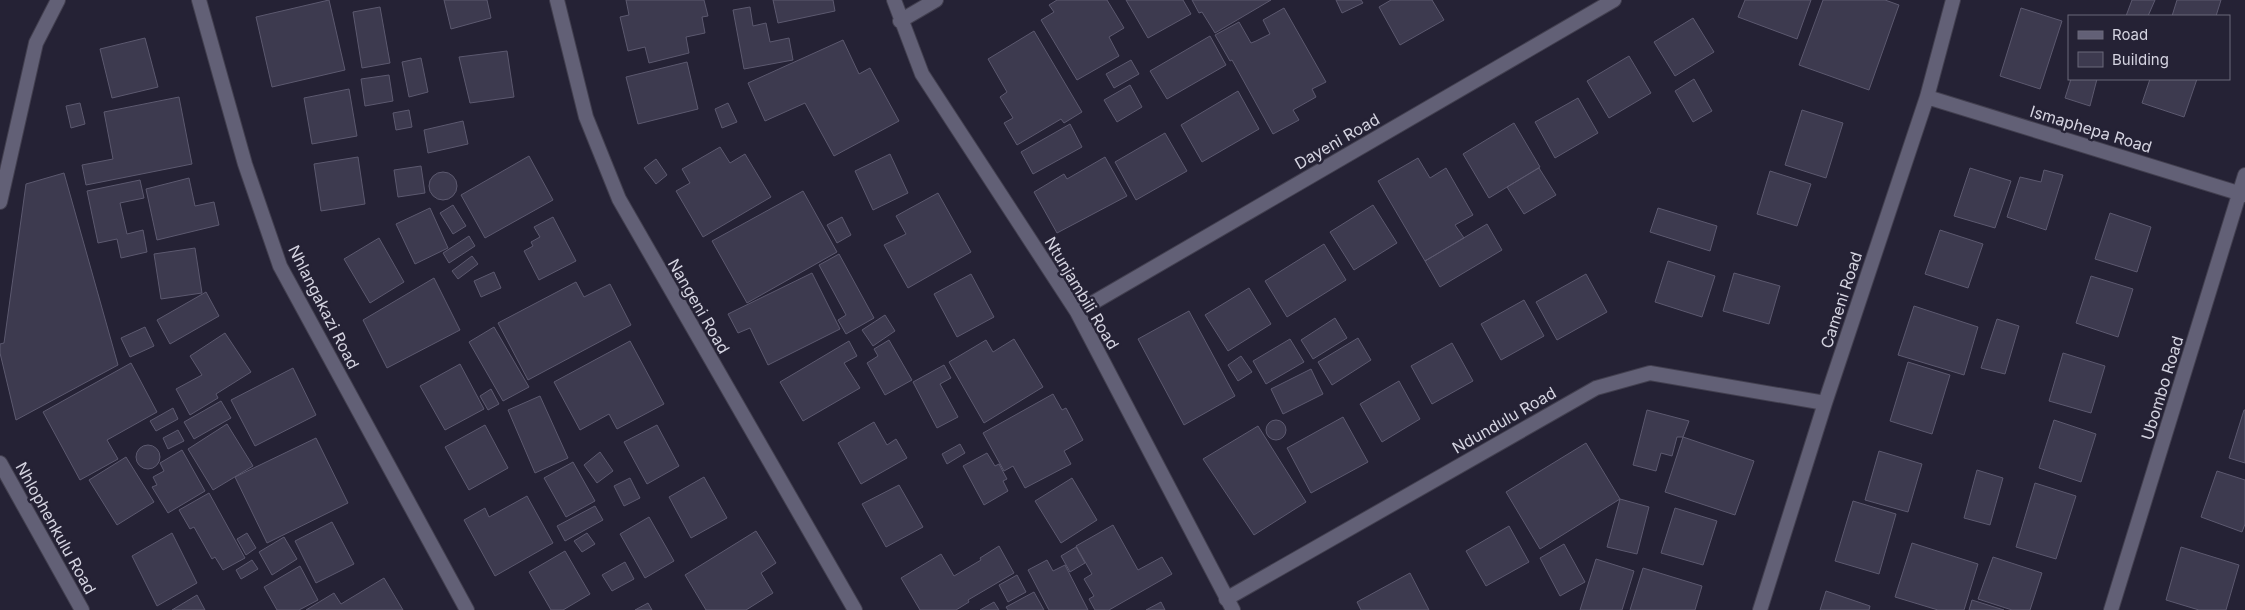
<svg xmlns="http://www.w3.org/2000/svg" width="2245" height="610" viewBox="0 0 2245 610" font-family="Inter,sans-serif">
  <rect width="100%" height="100%" fill="#252235"/>
  <path fill="#3d3a4f" stroke="#5c596f" d="M329 0 345 70 272 87 256 17Z
    M444 0H487L491 18 451 29Z
    M626 0H704L708 16 702 17 705 33 686 37 689 53 649 63 645 47 628 51 620 17 629 15Z
    M773 0H833L835 11 778 23Z
    M1057 0H1107L1124 28 1109 37 1119 56 1077 80 1041 20 1054 12 1049 5Z
    M1126 0H1183L1191 14 1148 38Z
    M1192 0H1271L1215 33 1202 12 1199 13Z
    M1336 0H1361L1363 3 1342 13Z
    M1391 0H1432L1444 20 1400 45 1379 7Z
    M1745 0H1811L1797 39 1738 17Z
    M1823 0H1885L1899 5 1869 90 1799 65Z
    M2132 0H2155L2148 16H2126Z
    M2177 0H2221L2216 16H2172Z
    M380 7 390 63 362 68 353 12Z
    M750 7 753 26 766 23 770 42 789 38 793 60 744 69 733 10Z
    M1284 8 1326 82 1312 89 1316 97 1293 110 1299 120 1273 134 1232 60 1230 61 1215 35 1239 22 1251 43 1256 41 1270 34 1263 20Z
    M2021 8 2062 21 2040 89 2000 76Z
    M1693 18 1714 52 1675 76 1654 42Z
    M1034 31 1082 112 1064 123 1061 119 1017 145 1004 123 1013 118 1000 97 1007 92 988 59Z
    M1210 36 1226 65 1167 99 1150 71Z
    M145 38 158 87 112 98 100 49Z
    M843 40 859 74 870 68 899 121 834 156 805 103 765 121 748 83Z
    M507 51 514 97 470 103 459 57Z
    M1629 56 1651 93 1609 118 1587 81Z
    M421 58 428 92 409 97 402 62Z
    M1131 60 1139 74 1114 88 1106 74Z
    M687 62 698 109 638 124 626 77Z
    M389 75 393 101 365 106 361 79Z
    M1694 79 1712 111 1693 122 1675 91Z
    M2071 79H2097L2090 106 2065 98Z
    M2150 79H2197L2184 117 2142 103Z
    M1130 85 1142 107 1117 122 1104 100Z
    M349 89 357 136 312 144 304 98Z
    M1238 91 1259 129 1202 162 1181 125Z
    M179 97 192 164 86 185 82 165 113 159 104 112Z
    M1578 98 1598 133 1555 158 1535 122Z
    M80 103 85 124 71 128 66 106Z
    M728 103 737 122 722 128 715 109Z
    M409 110 412 127 396 130 393 113Z
    M1802 110 1843 123 1826 178 1785 165Z
    M463 121 468 144 428 153 424 130Z
    M1514 123 1540 167 1489 198 1463 154Z
    M1070 124 1082 147 1033 174 1021 152Z
    M1165 133 1187 171 1136 200 1115 162Z
    M720 147 730 163 745 154 771 197 703 237 676 191 690 183 682 169Z
    M890 154 908 193 873 210 855 171Z
    M529 156 553 200 485 238 461 195Z
    M358 157 365 204 321 211 314 164Z
    M1105 157 1127 196 1057 233 1034 192 1064 174 1067 179Z
    M1418 158 1430 178 1446 168 1473 215 1455 225 1464 238 1425 261 1378 181Z
    M656 159 667 175 656 184 644 168Z
    M421 166 425 193 398 197 394 170Z
    M1539 168 1556 195 1524 214 1507 187Z
    M1970 168 2011 181 1995 228 1954 216Z
    M2044 170 2063 175 2046 230 2007 217 2020 177 2041 182Z
    M1770 171 1811 184 1797 226 1757 214Z
    M429 186a14 14 0 1 1 28 0a14 14 0 1 1-28 0Z
    M64 173 118 365 16 420 0 353V344L4 343 26 184Z
    M189 178 195 206 214 202 219 225 157 240 146 189Z
    M140 180 144 198 120 203 127 234 143 230 147 252 121 258 117 239 98 243 87 191Z
    M803 191 837 252 747 303 712 241Z
    M938 193 971 252 908 288 884 245 906 234 896 216Z
    M453 205 466 226 453 234 440 213Z
    M1373 205 1397 243 1354 270 1330 232Z
    M430 208 448 248 415 264 396 224Z
    M1658 208 1717 226 1710 251 1650 232Z
    M2110 213 2151 227 2137 272 2095 259Z
    M553 217 576 261 539 280 524 251 533 246 531 242 540 237 534 227Z
    M842 217 851 235 837 243 827 225Z
    M1487 224 1502 250 1440 287 1425 261Z
    M1940 230 1983 244 1968 288 1925 274Z
    M469 236 475 246 449 263 443 253Z
    M379 238 404 282 370 303 344 259Z
    M1324 244 1346 280 1287 317 1265 281Z
    M195 248 202 293 161 299 154 254Z
    M839 254 874 318 846 334 838 320 846 315 819 265Z
    M472 256 478 264 458 279 452 271Z
    M1668 261 1715 276 1702 317 1655 302Z
    M494 272 501 288 481 297 474 281Z
    M812 273 840 329 768 365 750 328 738 333 728 314Z
    M1734 273 1780 286 1769 324 1723 311Z
    M971 274 994 317 957 337 934 294Z
    M1586 274 1607 312 1557 340 1536 302Z
    M2091 276 2133 289 2118 337 2076 323Z
    M434 278 460 330 387 368 363 320Z
    M576 282 584 297 610 284 631 325 528 380 498 323Z
    M1249 288 1271 324 1228 351 1205 315Z
    M206 292 219 316 170 344 157 320Z
    M1524 300 1544 336 1501 360 1481 324Z
    M1914 306 1978 327 1964 375 1898 355Z
    M1189 311 1235 396 1184 425 1138 339Z
    M885 315 895 331 873 346 862 330Z
    M1335 318 1347 338 1313 359 1301 340Z
    M1997 319 2019 326 2005 374 1981 368Z
    M145 327 154 346 130 357 121 338Z
    M494 327 529 387 503 401 469 342Z
    M225 333 251 372 216 394 218 398 190 415 176 389 202 375 190 356Z
    M1358 338 1371 360 1332 385 1318 362Z
    M1014 339 1043 387 984 423 949 362 986 340 993 352Z
    M1290 339 1304 362 1266 384 1253 361Z
    M889 340 912 380 885 395 867 363 878 356 874 349Z
    M630 341 664 404 617 429 609 414 580 430 554 382Z
    M849 341 857 356 844 363 860 388 803 421 780 382Z
    M1452 343 1473 381 1432 404 1411 366Z
    M2063 353 2105 366 2091 413 2049 401Z
    M1241 356 1252 372 1238 381 1228 365Z
    M1908 362 1950 375 1932 434 1890 421Z
    M131 363 157 412 107 440 118 459 80 480 43 412Z
    M460 364 484 409 445 430 420 386Z
    M944 365 951 378 940 384 958 417 937 428 913 382Z
    M293 368 316 415 255 446 231 400Z
    M1311 369 1323 394 1283 414 1271 389Z
    M1399 381 1420 419 1382 442 1360 404Z
    M491 389 499 404 488 410 480 396Z
    M1053 394 1062 410 1066 408 1083 440 1064 451 1071 464 1025 488 1013 466 1004 471 983 433Z
    M540 396 568 458 535 473 508 410Z
    M221 401 231 418 194 439 184 422Z
    M173 408 178 419 156 431 150 421Z
    M1647 410 1689 421 1683 437H1677L1672 456 1661 453 1656 471 1633 465Z
    M2244 410H2245V463L2229 458Z
    M1343 417 1368 462 1311 493 1287 448Z
    M2054 420 2096 434 2081 482 2039 468Z
    M1266 430a10 10 0 1 1 20 0a10 10 0 1 1-20 0Z
    M874 422 887 445 896 439 907 458 861 484 838 443Z
    M227 424 253 466 213 490 188 449Z
    M485 425 508 468 469 490 445 447Z
    M657 425 679 466 647 484 624 442Z
    M1258 426 1306 502 1254 535 1203 459Z
    M178 430 184 441 168 449 163 438Z
    M1683 437 1754 461 1735 515 1665 492Z
    M316 438 348 503 267 543 235 477Z
    M1586 443 1620 499 1540 549 1506 492Z
    M960 444 965 453 947 464 942 454Z
    M136 457a12 12 0 1 1 24 0a12 12 0 1 1-24 0Z
    M182 450 205 491 168 513 152 487 157 485 153 477 164 471 160 463Z
    M1879 451 1922 464 1908 512 1865 500Z
    M600 452 613 471 597 483 584 465Z
    M987 453 995 466 999 464 1007 479 1003 481 1008 491 984 505 963 466Z
    M126 457 154 502 117 525 89 480Z
    M573 462 595 501 566 517 544 478Z
    M1977 470 2003 478 1990 525 1964 518Z
    M2217 471 2245 480V524L2242 532 2201 517Z
    M704 477 727 518 691 538 669 497Z
    M630 478 640 498 624 506 614 486Z
    M1072 478 1097 520 1061 543 1035 501Z
    M2035 483 2076 496 2056 559 2016 547Z
    M899 485 923 527 886 547 862 504Z
    M209 493 245 558 223 570 215 557 212 559 194 527 190 529 179 510Z
    M527 496 553 543 495 576 464 520 485 508 489 517Z
    M1620 499 1649 507 1637 554 1607 547Z
    M1853 501 1896 514 1879 574 1835 561Z
    M595 506 603 520 565 541 557 526Z
    M1675 508 1717 521 1703 565 1661 553Z
    M649 517 674 561 645 578 620 534Z
    M332 522 354 564 316 583 295 541Z
    M1113 525 1138 570 1162 557 1172 574 1109 610H1095L1089 599 1094 596 1084 579 1092 574 1076 546Z
    M1509 526 1529 562 1486 586 1466 551Z
    M756 531 776 563 761 573 773 593 746 610H706L685 575Z
    M172 533 197 583 157 606 132 556Z
    M247 533 256 548 246 555 237 539Z
    M587 533 595 544 582 552 574 541Z
    M284 537 297 559 272 575 259 552Z
    M1912 543 1978 564 1964 610H1938L1895 597Z
    M1564 544 1585 582 1560 596 1540 558Z
    M999 546 1014 573 968 600 969 602 956 610H920L901 578 941 554 954 576 981 560 980 558Z
    M1076 547 1085 563 1070 572 1061 556Z
    M2181 547 2239 565 2226 610H2199L2166 600Z
    M565 551 590 594 563 610H551L529 572Z
    M1993 557 2042 573 2030 610H2012L1978 599Z
    M1596 559 1634 571 1622 610H1580Z
    M252 560 258 569 241 579 236 570Z
    M1047 560 1053 571 1065 565 1088 610H1049L1028 570Z
    M625 562 634 579 612 591 602 575Z
    M300 566 318 600 299 610H277L264 587Z
    M1643 568 1702 586 1695 610H1630Z
    M1410 573 1429 610H1361L1357 602Z
    M1017 575 1026 592 1008 602 999 585Z
    M384 578 403 610H306L334 593 341 604Z
    M1826 591 1870 606 1869 610H1820Z
    M1034 592 1044 610H1008L1006 607Z
    M197 595 205 610H172Z
    M1972 600 2004 610H1969Z
    M994 602 999 610H980Z
    M1161 602 1165 610H1146Z
    M648 603 652 610H635Z"/>
  <g fill="none" stroke-linecap="round" stroke-linejoin="round">
    <g stroke="#423f4f" stroke-width="16">
      <path id="minor" d="M199 0 245 164 280 266 467 610
        M557 0 586 117 619 199 855 610
        M894 0 922 74 1077 312 1233 610
        M900 21 936 0
        M1927 97 2245 195
        M0 202 36 43 58 0
        M1077 312 1614 0
        M0 463 82 610
        M1226 599 1596 388 1650 373 1825 403
        M1760 610 1825 403 1927 97 1953 0
        M2111 610 2245 175"/>
    </g>
    <use href="#minor" stroke="#626076" stroke-width="14"/>
  </g>
  <g text-anchor="middle" dominant-baseline="central" stroke-width="5" stroke-linejoin="round" paint-order="stroke">
    <g font-size="16" fill="#d5d4e1" stroke="#252235">
      <text transform="translate(2091 129) rotate(17)">Ismaphepa Road</text>
      <text transform="translate(1337 141) rotate(-30)">Dayeni Road</text>
      <text transform="translate(1082 293) rotate(59)">Ntunjambili Road</text>
      <text transform="translate(1841 300) rotate(-72)">Cameni Road</text>
      <text transform="translate(699 306) rotate(60)">Nangeni Road</text>
      <text transform="translate(324 307) rotate(63)">Nhlangakazi Road</text>
      <text transform="translate(2162 388) rotate(-73)">Ubombo Road</text>
      <text transform="translate(1504 420) rotate(-30)">Ndundulu Road</text>
      <text transform="translate(56 528) rotate(61)">Nhlophenkulu Road</text>
    </g>
  </g>
  <rect x="2068" y="15" width="162" height="65" fill="#252235" stroke="#6b697a"/>
  <rect x="2078" y="31" width="25" height="8" fill="#626076" stroke="#6b697a"/>
  <text x="2112" y="40" font-size="15" fill="#d5d4e1">Road</text>
  <rect x="2078" y="52" width="25" height="15" fill="#3d3a4f" stroke="#6b697a"/>
  <text x="2112" y="65" font-size="15" fill="#d5d4e1">Building</text>
</svg>
